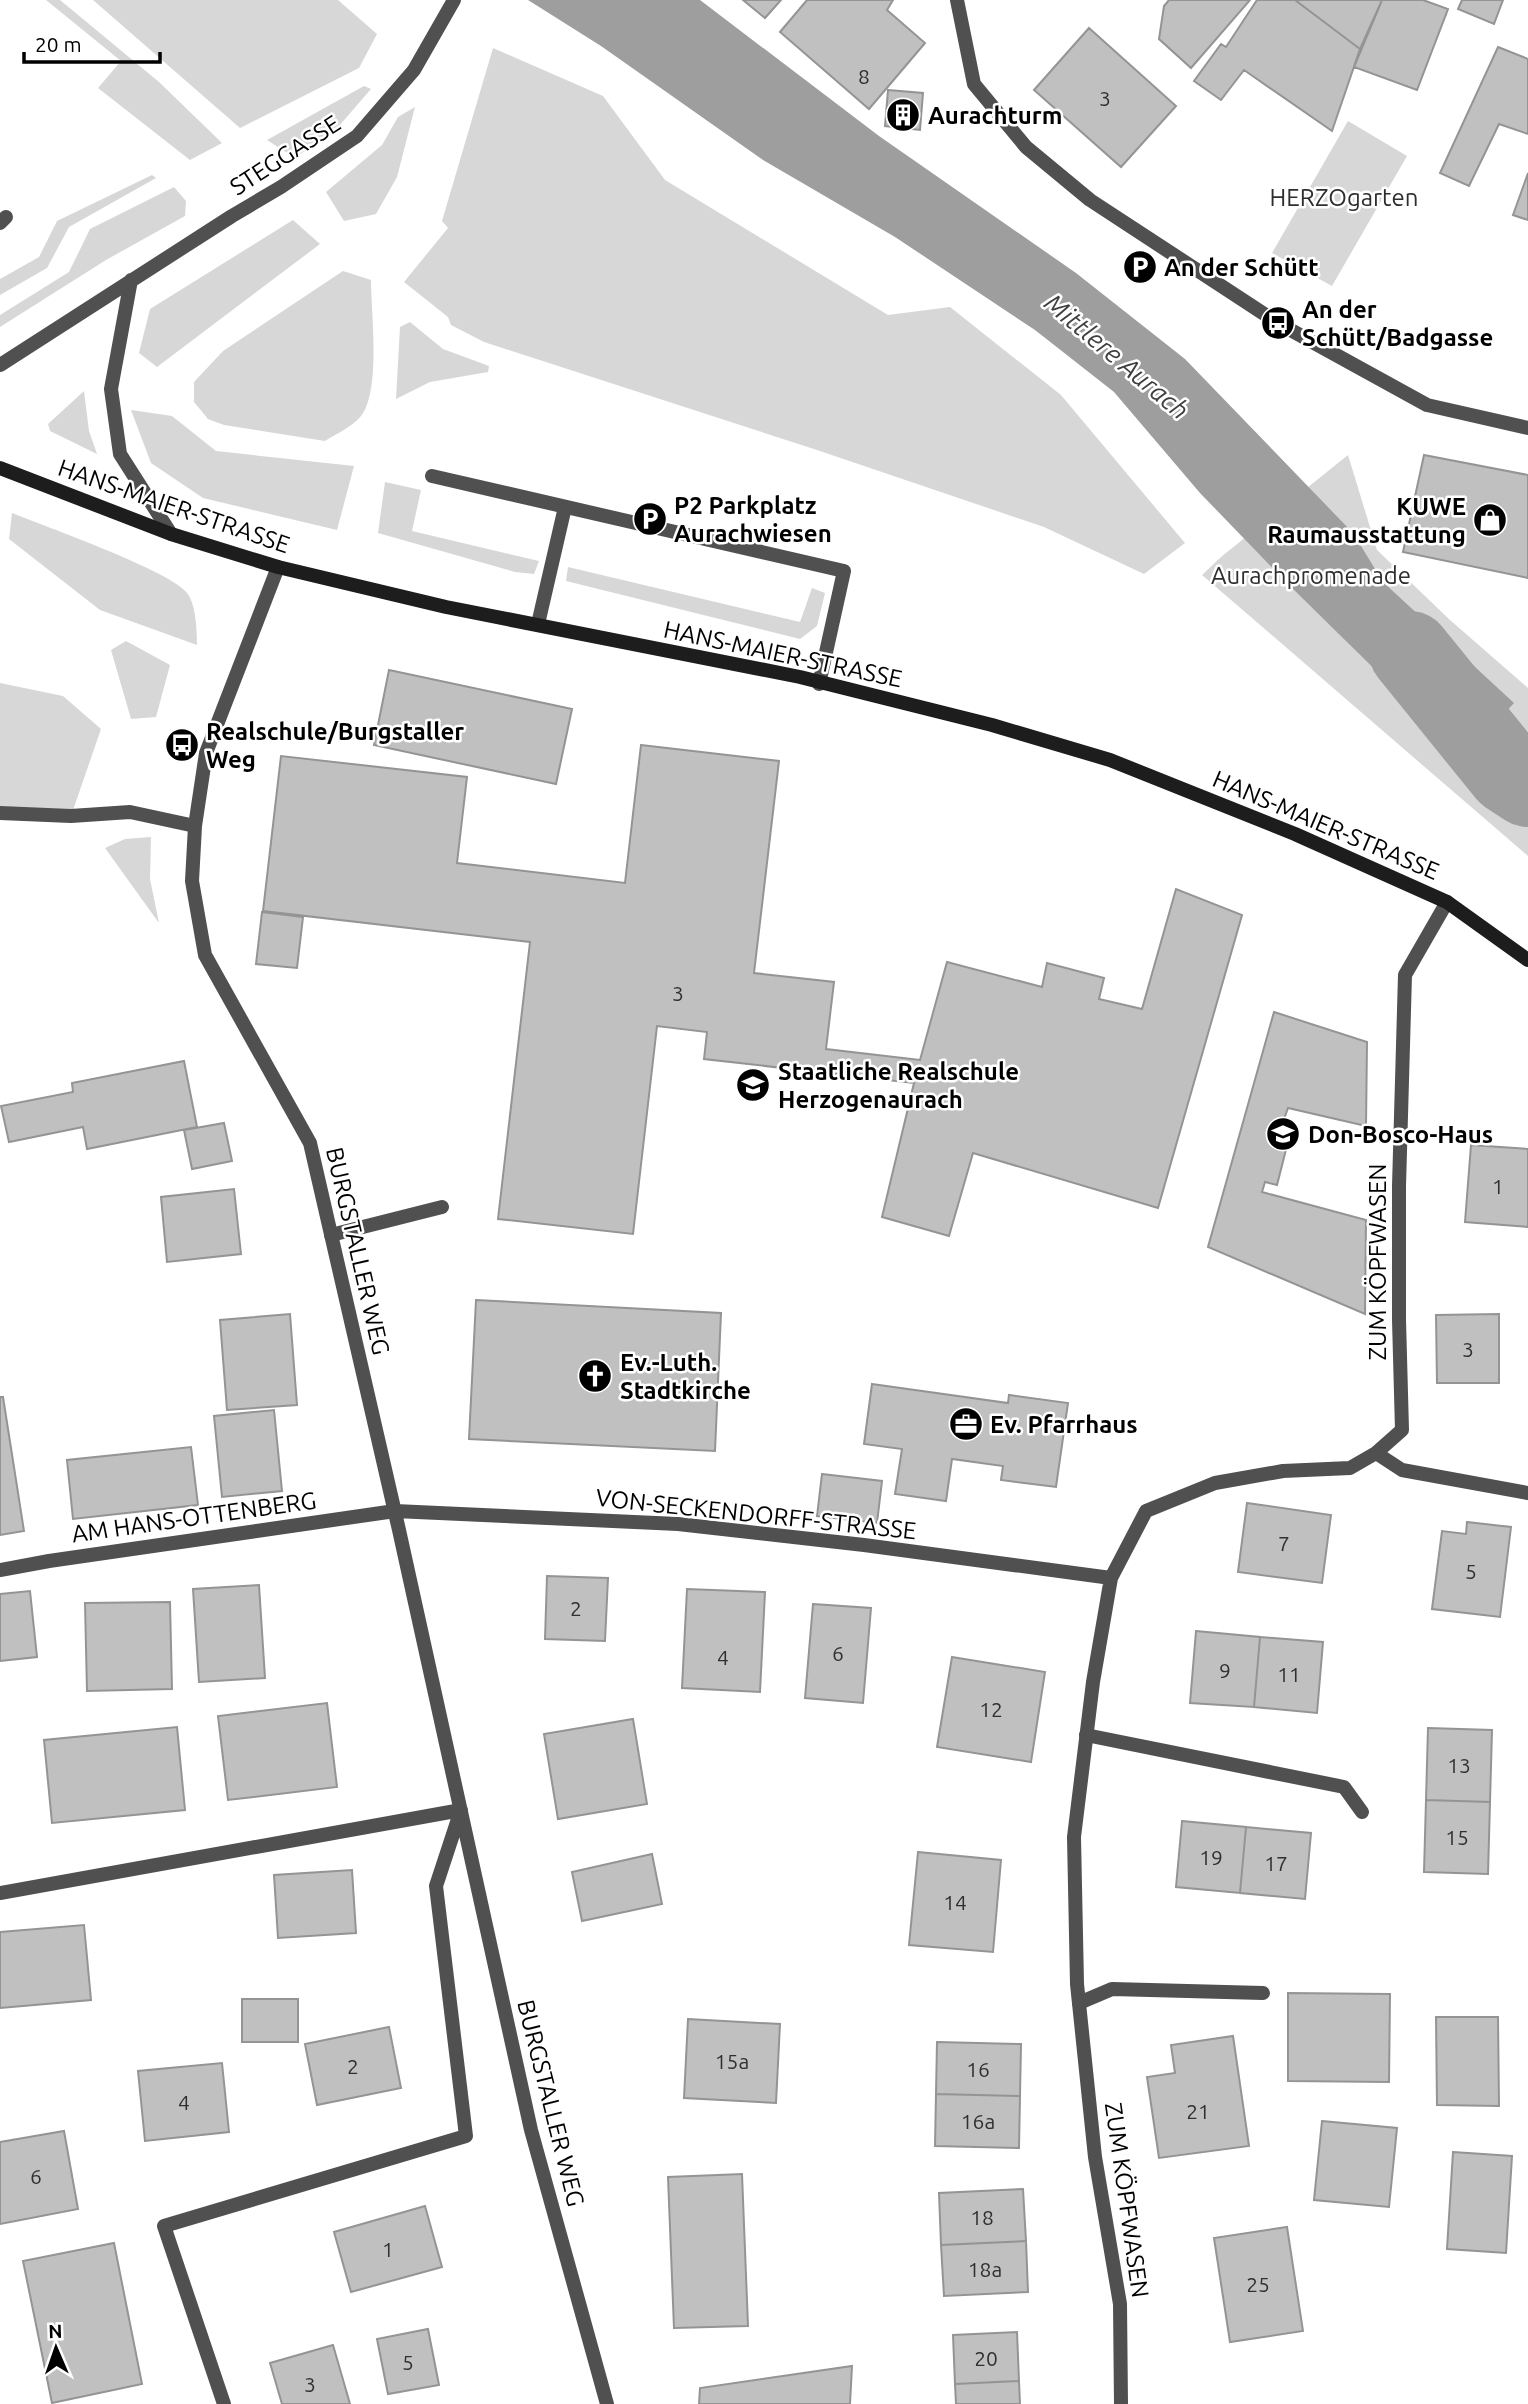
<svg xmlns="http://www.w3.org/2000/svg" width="1528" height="2404" viewBox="0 0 1528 2404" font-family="Ubuntu,sans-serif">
  <rect width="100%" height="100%" fill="#fff"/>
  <path fill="#d7d7d7" d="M46 0H60L83 19 159 82 222 143 190 160 98 88 121 61Z
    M93 0H338L377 34 359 68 240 128Z
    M493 48 603 96 665 180 888 315 950 307 1061 395 1185 543 1144 574 1044 527 814 449 484 342 451 325 448 317 404 282 448 228 442 221Z
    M364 86 371 89 339 126 295 158 267 140Z
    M415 107 397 177 376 214 344 221 326 192 382 145 398 117Z
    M1348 121 1407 156 1332 286 1272 253Z
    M152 175 156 178 69 227 47 268 0 295V279L39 257 57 221Z
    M174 187 186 201 185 216 106 260 0 327V315L69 272 90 229Z
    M293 220 320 244 157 367 139 353 150 309Z
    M343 271 371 280C371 313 381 391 361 416 353 426 336 434 325 441L224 425 208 419 194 402V382L223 351Z
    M410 322 443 349 489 366 488 372 430 382 396 399 400 327Z
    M84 391 89 431 97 454 50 431 48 424Z
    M131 410 172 416 216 451 354 466 337 530 203 498 151 463Z
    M1348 455 1377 550 1450 620 1528 688V856L1202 575 1221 557Z
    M385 482 421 490 412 531 539 561 534 574 515 572 378 533Z
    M12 513C44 526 171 571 187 593 196 604 197 631 197 645L100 610 9 539Z
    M568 567 800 622 812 588 825 593 817 626 800 639 566 581Z
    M126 641 170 665 156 717 131 719 111 650Z
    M0 683 63 696 101 729 71 816 0 813Z
    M151 837 150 879 159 923 105 848 125 839Z"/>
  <path fill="#9e9e9e" d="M528 0H700L879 136 1076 273 1185 359 1353 533 1383 582 1514 703 1464 757 1289 585 1200 493 1114 392 1035 330 895 237 763 160 601 46Z"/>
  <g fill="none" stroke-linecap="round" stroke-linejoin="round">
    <path stroke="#9e9e9e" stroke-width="82" d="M1410 652 1508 773 1528 786"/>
  </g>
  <path fill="#c0c0c0" stroke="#949494" stroke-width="2" d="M743 0H781L765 18Z
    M807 0H893L887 10 925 43 869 109 780 32Z
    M1169 0H1250L1191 68 1159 39 1164 6Z
    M1257 0H1295L1360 49 1332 131 1244 70 1221 100 1194 81 1221 44 1226 47Z
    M1295 0H1382L1360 49Z
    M1382 0H1423L1448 9 1417 90 1354 67Z
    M1462 0H1503L1494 24 1458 9Z
    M1089 28 1176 106 1121 167 1034 90Z
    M1498 47 1528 59V134L1499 124 1469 186 1440 173Z
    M888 90 923 93 920 130 885 126Z
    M1528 173V220L1513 215Z
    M1424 455 1528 475V578L1403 552Z
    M389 670 572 709 556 784 374 745Z
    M641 745 779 761 754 973 834 982 826 1049 920 1060 947 962 1042 987 1047 963 1104 978 1099 999 1142 1009 1176 889 1242 915 1158 1208 973 1153 949 1236 882 1217 914 1083 704 1059 707 1032 657 1026 633 1234 498 1219 530 942 263 911 281 756 467 777 457 863 625 883Z
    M262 912 303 917 297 968 256 964Z
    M1274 1012 1367 1042 1366 1126 1288 1108 1282 1125 1292 1126 1277 1185 1265 1182 1262 1192 1366 1220 1365 1314 1208 1247Z
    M184 1061 197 1127 87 1149 83 1127 9 1142 1 1106 73 1092 72 1083Z
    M224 1123 232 1161 192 1169 184 1130Z
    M1471 1145 1528 1149V1227L1465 1222Z
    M234 1189 241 1254 167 1262 161 1197Z
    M476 1300 721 1313 715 1451 469 1439Z
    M290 1314 297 1405 227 1410 220 1320Z
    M1499 1314V1383H1437L1436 1315Z
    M872 1384 1008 1403 1009 1395 1068 1403 1056 1487 1001 1480 1003 1466 952 1459 946 1501 895 1494 902 1449 864 1444Z
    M0 1397H3L24 1531 0 1535Z
    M274 1410 282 1491 222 1497 214 1416Z
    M191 1447 198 1505 73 1519 67 1460Z
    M822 1474 882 1481 877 1523 817 1516Z
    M1247 1503 1331 1515 1322 1583 1238 1572Z
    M1467 1522 1511 1527 1500 1617 1432 1609 1442 1531 1466 1534Z
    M547 1576 608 1578 605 1641 545 1639Z
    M259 1585 265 1678 199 1682 193 1589Z
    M687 1589 765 1592 760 1692 682 1688Z
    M30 1591 37 1657 0 1661V1594Z
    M170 1602 172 1689 87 1691 85 1603Z
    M813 1604 871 1608 863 1703 805 1698Z
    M1196 1631 1260 1637 1254 1707 1190 1703Z
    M1260 1637 1323 1642 1317 1713 1254 1707Z
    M952 1657 1045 1672 1031 1762 937 1747Z
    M327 1703 337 1787 228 1800 218 1716Z
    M633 1719 647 1804 558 1819 544 1734Z
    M177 1727 185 1810 52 1823 44 1740Z
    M1428 1728 1492 1730 1490 1802 1426 1800Z
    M1426 1800 1490 1802 1488 1874 1424 1872Z
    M1182 1821 1246 1827 1240 1893 1176 1887Z
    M1246 1827 1311 1833 1305 1899 1240 1893Z
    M918 1852 1001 1860 993 1952 909 1945Z
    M652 1854 662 1904 582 1921 572 1872Z
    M352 1870 356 1933 278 1938 274 1875Z
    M84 1925 91 2000 0 2008V1932Z
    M1288 1993 1390 1994 1389 2082 1288 2081Z
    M242 1999H298V2042H242Z
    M1436 2017H1498L1499 2106 1437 2105Z
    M688 2019 780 2024 776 2103 684 2098Z
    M389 2027 401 2088 317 2105 305 2044Z
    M1233 2036 1249 2146 1159 2158 1147 2077 1175 2073 1171 2045Z
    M937 2042 1021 2044 1020 2096 936 2094Z
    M222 2063 229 2132 145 2141 138 2071Z
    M936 2094 1020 2096 1019 2148 935 2146Z
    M1322 2121 1397 2128 1389 2207 1314 2200Z
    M64 2131 78 2209 0 2224V2142Z
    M1453 2152 1512 2156 1506 2253 1447 2249Z
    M742 2174 748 2326 674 2328 668 2177Z
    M1023 2189 1026 2241 941 2245 939 2193Z
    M425 2206 442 2267 351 2292 334 2232Z
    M1287 2227 1303 2331 1230 2342 1214 2238Z
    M1026 2241 1028 2292 944 2296 941 2245Z
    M114 2243 142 2384 52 2403 23 2261Z
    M428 2329 439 2385 388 2394 377 2339Z
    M1017 2332 1019 2381 955 2384 953 2335Z
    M333 2345 350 2404H282L270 2363Z
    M852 2366 850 2404H699L700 2388Z
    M1019 2381 1020 2404H956L955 2384Z"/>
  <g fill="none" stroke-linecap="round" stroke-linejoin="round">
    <path stroke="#505050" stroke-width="14" d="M0 223 6 217
      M432 476 844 571 819 684
      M538 624 565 507
      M331 1235 442 1207
      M1086 1735 1344 1787 1362 1812
      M1079 2003 1112 1989 1263 1993"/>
    <path stroke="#505050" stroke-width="14" d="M957 0 974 84 1026 147 1090 200 1278 323 1427 405 1528 428
      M131 280 111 389 120 454 171 534
      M0 365 232 216 281 187 357 136 414 70 454 0
      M278 567 206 753 195 826 192 881 205 955 310 1143 399 1530 531 2130 607 2404
      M0 813 71 816 130 812 195 826
      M1376 1453 1402 1470 1528 1493
      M0 1570 49 1561 395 1511 678 1524 864 1545 1111 1578
      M0 1893 461 1810 436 1886 466 2136 164 2226 224 2404
      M1121 2404 1120 2304 1095 2157 1077 1984 1074 1837 1093 1682 1111 1578 1146 1511 1215 1483 1283 1471 1350 1468 1376 1453 1402 1430 1399 1320V1186L1405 975 1447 902"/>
    <path stroke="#1d1d1d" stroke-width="14" d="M0 468 171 534 278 567 446 607 800 677 992 725 1110 760 1295 834 1447 902 1528 960"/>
  </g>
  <defs>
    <g id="building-disc" transform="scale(1.75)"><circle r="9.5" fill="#000" stroke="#fff"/><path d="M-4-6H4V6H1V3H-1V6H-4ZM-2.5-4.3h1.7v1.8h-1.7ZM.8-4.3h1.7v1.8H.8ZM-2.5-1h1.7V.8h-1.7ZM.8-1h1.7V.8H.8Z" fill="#fff"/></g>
    <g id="parking-disc" transform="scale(1.75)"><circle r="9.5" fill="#000" stroke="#fff"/><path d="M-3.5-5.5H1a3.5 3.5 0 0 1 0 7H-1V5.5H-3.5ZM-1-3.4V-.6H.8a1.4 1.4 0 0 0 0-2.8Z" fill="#fff"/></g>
    <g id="bus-disc" transform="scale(1.75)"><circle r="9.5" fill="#000" stroke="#fff"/><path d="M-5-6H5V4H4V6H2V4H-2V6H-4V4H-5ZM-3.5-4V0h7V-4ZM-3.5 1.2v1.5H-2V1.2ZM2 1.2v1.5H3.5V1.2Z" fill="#fff"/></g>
    <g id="shop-disc" transform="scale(1.75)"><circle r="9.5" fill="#000" stroke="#fff"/><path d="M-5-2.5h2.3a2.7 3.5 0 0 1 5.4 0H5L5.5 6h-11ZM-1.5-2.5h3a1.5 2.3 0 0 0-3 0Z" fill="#fff"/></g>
    <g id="school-disc" transform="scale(1.75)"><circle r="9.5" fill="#000" stroke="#fff"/><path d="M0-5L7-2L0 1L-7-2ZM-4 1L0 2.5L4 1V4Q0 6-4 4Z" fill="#fff"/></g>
    <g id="church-disc" transform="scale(1.75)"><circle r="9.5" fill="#000" stroke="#fff"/><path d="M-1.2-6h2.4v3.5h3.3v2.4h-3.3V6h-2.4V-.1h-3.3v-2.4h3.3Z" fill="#fff"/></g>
    <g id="office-disc" transform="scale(1.75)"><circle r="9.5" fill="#000" stroke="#fff"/><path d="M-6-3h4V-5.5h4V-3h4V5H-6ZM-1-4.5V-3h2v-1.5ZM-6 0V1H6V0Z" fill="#fff"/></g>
  </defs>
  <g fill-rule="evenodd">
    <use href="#building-disc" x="903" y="115"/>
    <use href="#parking-disc" x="1140" y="267"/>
    <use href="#bus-disc" x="1278" y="323"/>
    <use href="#parking-disc" x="650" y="519"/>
    <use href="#shop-disc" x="1490" y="520"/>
    <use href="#bus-disc" x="182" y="745"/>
    <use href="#school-disc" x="753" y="1085"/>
    <use href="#school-disc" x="1283" y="1134"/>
    <use href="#church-disc" x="595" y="1376"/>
    <use href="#office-disc" x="966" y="1424"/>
  </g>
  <g text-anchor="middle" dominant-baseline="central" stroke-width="5" stroke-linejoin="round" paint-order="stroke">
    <g font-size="21" fill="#303030">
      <text x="864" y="76">8</text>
      <text x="1105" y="98">3</text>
      <text x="678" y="993">3</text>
      <text x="1498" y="1186">1</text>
      <text x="1468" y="1349">3</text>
      <text x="1284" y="1543">7</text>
      <text x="1471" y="1571">5</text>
      <text x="576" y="1608">2</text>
      <text x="838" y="1653">6</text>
      <text x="723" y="1657">4</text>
      <text x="1225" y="1670">9</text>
      <text x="1289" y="1674">11</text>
      <text x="991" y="1709">12</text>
      <text x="1459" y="1765">13</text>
      <text x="1457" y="1837">15</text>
      <text x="1211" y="1857">19</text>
      <text x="1276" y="1863">17</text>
      <text x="955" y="1902">14</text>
      <text x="732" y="2061">15a</text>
      <text x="353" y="2066">2</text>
      <text x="978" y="2069">16</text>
      <text x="184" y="2102">4</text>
      <text x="1198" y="2111">21</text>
      <text x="978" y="2121">16a</text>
      <text x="36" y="2176">6</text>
      <text x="982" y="2217">18</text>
      <text x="388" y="2249">1</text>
      <text x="985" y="2269">18a</text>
      <text x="1258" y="2284">25</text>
      <text x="986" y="2358">20</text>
      <text x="408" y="2362">5</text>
      <text x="310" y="2384">3</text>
    </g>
    <g font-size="24" font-weight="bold" fill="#000" stroke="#fff" text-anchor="start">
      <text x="928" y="115">Aurachturm</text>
      <text x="1164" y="267">An der Schütt</text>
      <text x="1302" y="309">An der<tspan x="1302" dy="28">Schütt/Badgasse</tspan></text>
      <text x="674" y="505">P2 Parkplatz<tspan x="674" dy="28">Aurachwiesen</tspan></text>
      <text x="1466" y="506" text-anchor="end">KUWE<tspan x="1466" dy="28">Raumausstattung</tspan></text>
      <text x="206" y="731">Realschule/Burgstaller<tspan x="206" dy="28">Weg</tspan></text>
      <text x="778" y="1071">Staatliche Realschule<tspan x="778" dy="28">Herzogenaurach</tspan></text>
      <text x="1308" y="1134">Don-Bosco-Haus</text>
      <text x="620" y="1362">Ev.-Luth.<tspan x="620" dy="28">Stadtkirche</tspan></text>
      <text x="990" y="1424">Ev. Pfarrhaus</text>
    </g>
    <g font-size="24" fill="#000" stroke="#fff">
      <text transform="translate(285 155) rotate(-33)">STEGGASSE</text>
      <text transform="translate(174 506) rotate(19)">HANS-MAIER-STRASSE</text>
      <text transform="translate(783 654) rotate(12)">HANS-MAIER-STRASSE</text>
      <text transform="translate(1326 825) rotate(23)">HANS-MAIER-STRASSE</text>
      <text transform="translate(358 1251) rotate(77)">BURGSTALLER WEG</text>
      <text transform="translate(1377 1262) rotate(-90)">ZUM KÖPFWASEN</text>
      <text transform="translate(756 1514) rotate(6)">VON-SECKENDORFF-STRASSE</text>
      <text transform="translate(194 1517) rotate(-8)">AM HANS-OTTENBERG</text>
      <text transform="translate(551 2103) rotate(76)">BURGSTALLER WEG</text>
      <text transform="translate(1127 2200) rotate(82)">ZUM KÖPFWASEN</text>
    </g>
    <g font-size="24" fill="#2e2e2e" stroke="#fff">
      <text x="1344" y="197">HERZOgarten</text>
      <text x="1311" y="575">Aurachpromenade</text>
    </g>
    <g font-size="26" font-style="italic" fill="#3f3f3f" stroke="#fff">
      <text transform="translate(1117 356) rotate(40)">Mittlere Aurach</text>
    </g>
  </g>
  <g transform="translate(56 2348) rotate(358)" stroke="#ffffff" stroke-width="5" paint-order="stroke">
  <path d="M0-5L12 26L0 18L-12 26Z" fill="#000000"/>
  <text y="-10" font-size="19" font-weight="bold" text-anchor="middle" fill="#000000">N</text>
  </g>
  <path d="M24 52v10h136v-10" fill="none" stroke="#000000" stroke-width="3.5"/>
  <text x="35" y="52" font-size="21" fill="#000000" stroke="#ffffff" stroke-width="5" paint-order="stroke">20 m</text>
</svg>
